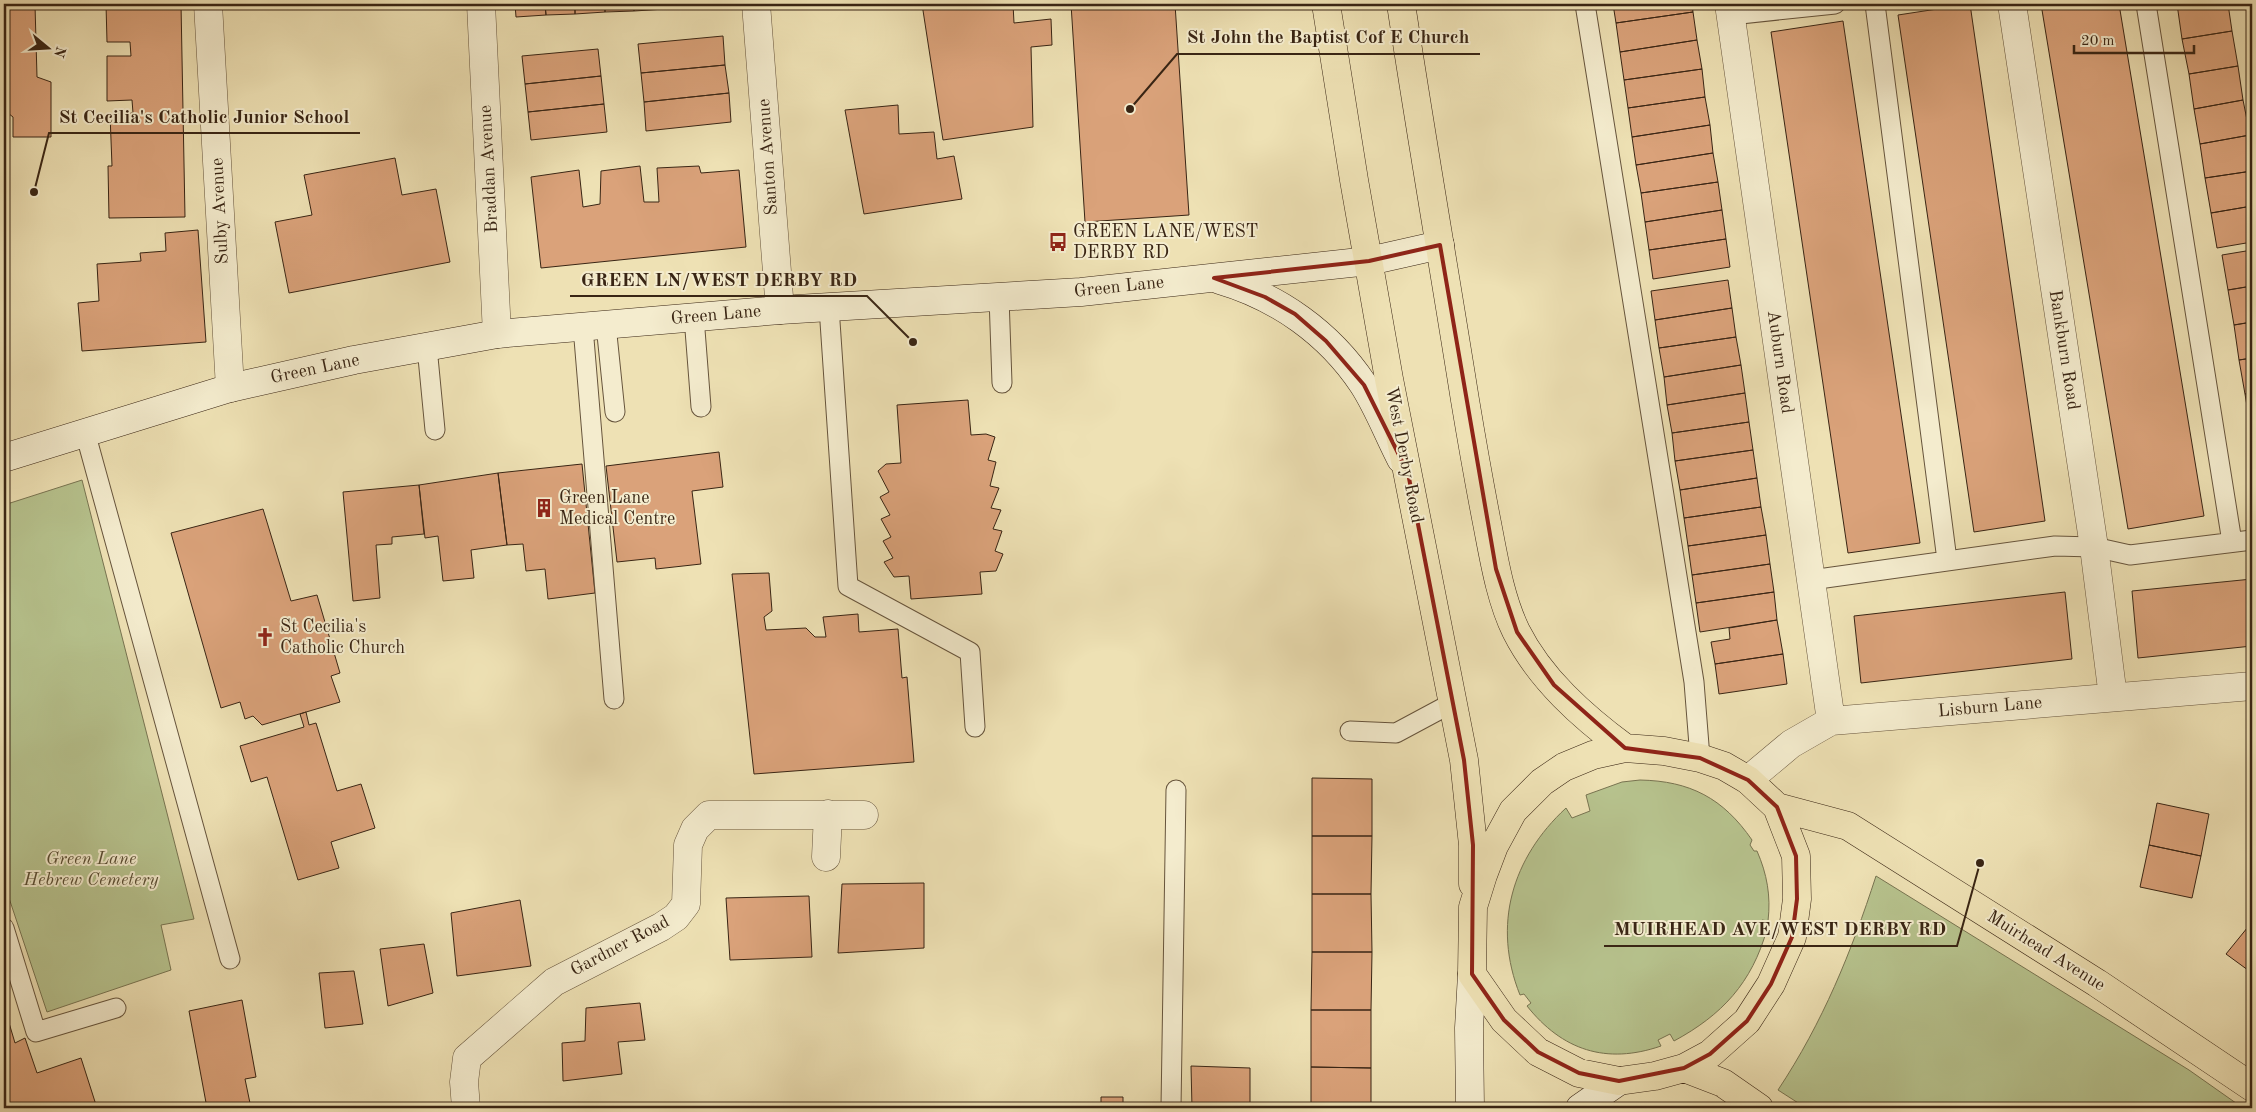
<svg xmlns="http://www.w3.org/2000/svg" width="2256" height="1112" viewBox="0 0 2256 1112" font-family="'Old Standard TT',serif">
  <rect width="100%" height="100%" fill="#eee1b4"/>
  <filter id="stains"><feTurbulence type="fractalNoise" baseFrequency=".004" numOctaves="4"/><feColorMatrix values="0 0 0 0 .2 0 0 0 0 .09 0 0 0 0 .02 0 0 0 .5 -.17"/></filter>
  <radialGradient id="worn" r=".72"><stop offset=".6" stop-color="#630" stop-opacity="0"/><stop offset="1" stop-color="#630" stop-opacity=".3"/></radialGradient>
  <path fill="#b7c38e" stroke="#787451" d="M82 480 194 919 161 925 171 970 47 1012 4 883V505Z
    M1640 780C1690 781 1723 798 1752 840L1750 845 1754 851H1757C1767 874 1771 896 1768 921L1762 920 1761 927 1767 929C1752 983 1722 1015 1674 1041L1670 1034 1658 1040 1661 1046C1606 1065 1562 1050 1527 1006L1531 1003 1524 994 1520 995C1492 925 1512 858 1566 808L1572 818 1590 811 1586 795 1622 782Z
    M1876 876 2189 1070 2243 1108H1806L1778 1090C1823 1022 1851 953 1876 876Z"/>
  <path fill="#daa27a" stroke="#392514" d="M4 4 35 5 37 77 51 82V137H13V117L4 110Z
    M106 4H181L185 217 109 218 108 166H112L110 114 133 113 132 100 107 101V56H131L130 42H107Z
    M515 4H545L546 15 516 17Z
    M545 4H575V14L546 15Z
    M575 4H605V12L575 14Z
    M605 4H634V11L605 12Z
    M634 4H664L665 9 634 11Z
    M664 4H694V8L665 9Z
    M694 4H724V7L694 8Z
    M922 4H1013L1014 23 1051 19 1052 45 1031 47 1033 127 943 140Z
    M1071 4H1175L1189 215 1085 222Z
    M1613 4H1692L1693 12 1616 23Z
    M1970 4 2045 521 1974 532 1898 15Z
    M2041 4H2119L2204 516 2128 529Z
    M2177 4H2228L2232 31 2182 39Z
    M1693 12 1697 40 1620 52 1616 23Z
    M1843 21 1920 543 1848 553 1771 32Z
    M2232 31 2238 66 2189 74 2182 39Z
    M723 36 725 65 641 73 638 44Z
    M1697 40 1702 69 1624 80 1620 52Z
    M598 49 601 76 525 84 522 56Z
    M725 65 729 93 644 102 641 73Z
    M2238 66 2243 100 2194 109 2189 74Z
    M1702 69 1705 97 1628 108 1624 80Z
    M601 76 604 104 528 112 525 84Z
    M729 93 731 122 646 131 644 102Z
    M1705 97 1710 125 1632 137 1628 108Z
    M2243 100 2250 135 2200 144 2194 109Z
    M604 104 607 132 531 140 528 112Z
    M898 105 899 134 934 132 937 159 954 156 962 199 864 214 845 110Z
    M1710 125 1713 153 1636 165 1632 137Z
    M2250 135 2252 171 2205 178 2200 144Z
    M1713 153 1718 182 1641 193 1636 165Z
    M395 158 402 195 436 189 450 262 289 293 275 222 312 215 304 175Z
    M640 166 644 202H659L657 168 699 166 701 173 739 170 746 247 541 268 531 177 579 170 583 207 600 204 601 171Z
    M2252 171V206L2211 213 2205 178Z
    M1718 182 1722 210 1645 222 1641 193Z
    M2252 206V242L2217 248 2211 213Z
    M1722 210 1726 239 1649 250 1645 222Z
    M198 230 206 342 82 351 78 303 99 301 97 264 141 261 140 253 166 251 165 233Z
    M1726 239 1730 267 1653 279 1649 250Z
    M2252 250V286L2228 290 2222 255Z
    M1728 280 1732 308 1655 320 1651 291Z
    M2252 286V322L2234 325 2228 290Z
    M1732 308 1736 337 1659 348 1655 320Z
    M2252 322V358L2239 360 2234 325Z
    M1736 337 1741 365 1664 377 1659 348Z
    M2252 358V393L2245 394 2239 360Z
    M1741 365 1745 393 1667 405 1664 377Z
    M1745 393 1749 422 1672 433 1667 405Z
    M2252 393V429L2251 430 2245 394Z
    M968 400 971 435 986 434 995 437 988 460 996 462 990 486 999 488 991 508 1001 510 993 529 1002 531 995 551 1003 554 996 571 980 572 982 594 911 599 909 576 894 577 884 562 893 558 883 541 891 537 881 519 890 515 880 497 889 492 878 471 886 464 901 463 897 405Z
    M1749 422 1753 450 1675 461 1672 433Z
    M1753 450 1757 478 1680 490 1675 461Z
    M719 452 723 487 692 491 701 564 656 569 655 558 617 562 606 466Z
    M582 464 595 593 548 599 545 569 526 571 523 544 507 545 498 473Z
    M498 473 507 545 471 550 474 578 443 581 438 536 425 538 419 485Z
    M1757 478 1761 507 1684 518 1680 490Z
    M419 485 424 534 392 537V544L376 545 380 598 353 601 343 492Z
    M1761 507 1766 535 1688 546 1684 518Z
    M263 509 291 601 317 595 340 673 331 676 340 702 262 725 253 716 245 719 240 702 221 708 171 533Z
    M1766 535 1770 564 1692 575 1688 546Z
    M1770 564 1774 592 1696 603 1692 575Z
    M769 573 772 611 764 617 766 630 806 628 815 637H826L823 617 858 614 859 632 898 629 902 678 907 677 914 762 754 774 732 574Z
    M2252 579V646L2138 658 2132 591Z
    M1774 592 1777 620 1700 632 1696 603Z
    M2065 592 2072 659 1861 683 1854 616Z
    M1777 620 1783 654 1715 664 1711 642 1730 639 1729 628Z
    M1783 654 1787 684 1719 694 1715 664Z
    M306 712 309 725 316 723 337 791 361 784 375 828 331 842 339 868 298 880 267 777 251 782 240 746 304 727 300 714Z
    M1312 778 1372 779V836H1312Z
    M2157 803 2209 814 2201 856 2149 845Z
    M1312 836H1372L1371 894H1312Z
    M2149 845 2201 856 2192 898 2140 887Z
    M924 883V948L838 953 842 884Z
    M1312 894H1371L1372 952H1312Z
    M809 896 812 957 730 960 726 898Z
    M520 900 531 966 457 976 451 913Z
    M2252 922V973L2226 954Z
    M424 944 433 993 388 1006 380 949Z
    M1312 952H1372L1371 1010H1311Z
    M354 971 363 1024 325 1028 319 973Z
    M242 1000 256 1077 245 1079 251 1108H207L189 1011Z
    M640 1003 645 1040 618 1042 622 1074 563 1081 562 1043 585 1041 586 1008Z
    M4 1006 15 1043 25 1038 37 1073 81 1058 97 1108H4Z
    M1311 1010H1371V1068L1311 1067Z
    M1191 1066 1250 1068V1108H1192Z
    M1311 1067 1371 1068V1108H1311Z
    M1101 1097H1123V1108H1101Z
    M424 1104 425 1108H395Z"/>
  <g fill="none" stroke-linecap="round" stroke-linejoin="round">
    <g stroke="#66543c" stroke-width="21">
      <path id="lane" d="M1585 4 1694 682 1700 758
        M1875 4 1947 560
        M2146 4 2232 542
        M1731 15 1835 4
        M999 297 1002 383
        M829 307 848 586 970 652 975 727
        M694 317 701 407
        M606 325 615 412
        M583 327 614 699
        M427 347 435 430
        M85 432 230 959
        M1811 580 2055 546 2094 547 2130 555 2252 540
        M1350 731 1396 733 1452 703
        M4 928 36 1032 116 1008
        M1171 1108 1176 790"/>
    </g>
    <g stroke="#66543c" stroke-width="29">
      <path id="street" d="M208 4 230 388
        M481 4 497 334
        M756 4 780 310
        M1729 4 1831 721
        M2012 4 2094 547 2113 697
        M1748 780 1791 744 1831 721 2252 686
        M826 857 828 814
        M466 1108 464 1082 467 1058 554 982 661 927 676 917 686 904 688 845 695 829 709 815H864"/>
    </g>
    <g stroke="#392514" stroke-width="29">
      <path id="secondary" d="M1220 280C1278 297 1329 333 1363 384 1378 407 1388 434 1401 459
        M4 458 230 388 354 360 497 334 780 310 1081 292 1369 261 1440 245
        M1470 1108 1469 1028 1472 974
        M1580 1108 1619 1081"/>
    </g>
    <g stroke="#392514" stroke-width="29">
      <path id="highway" d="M1326 4 1354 180 1389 379 1464 760 1473 845V884
        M1401 4C1421 136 1444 268 1465 400 1472 442 1479 482 1487 523 1494 559 1500 598 1516 631 1540 679 1583 717 1625 748
        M1625 748 1664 751 1700 758 1724 766 1748 780 1777 807 1796 856 1797 899 1792 937 1771 984 1747 1021 1710 1054 1684 1068 1655 1076 1619 1081 1579 1073 1538 1052 1504 1020 1472 974 1473 907 1483 875 1494 846 1513 811 1542 782 1564 767 1593 755Z
        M1777 807 1848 826 2097 983 2252 1087
        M1684 1068 1723 1083 1759 1108"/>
    </g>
    <use href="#lane" stroke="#f4ecce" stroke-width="19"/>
    <use href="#street" stroke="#f4ecce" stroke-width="28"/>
    <use href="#secondary" stroke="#f4ecce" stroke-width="28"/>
    <use href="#highway" stroke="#eee1b4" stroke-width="28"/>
  </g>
  <path fill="none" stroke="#8f2418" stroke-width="4" stroke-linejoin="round" d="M1440 245 1496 569 1517 632 1554 685 1625 748 1700 758 1748 780 1777 807 1796 856 1797 899 1792 937 1771 984 1747 1021 1710 1054 1684 1068 1619 1081 1579 1073 1538 1052 1504 1020 1472 974 1473 845 1464 760 1408 473 1364 385 1326 341 1295 314 1265 297 1214 278 1369 261Z"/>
  <defs>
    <g id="bus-bare" transform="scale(1.5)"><path d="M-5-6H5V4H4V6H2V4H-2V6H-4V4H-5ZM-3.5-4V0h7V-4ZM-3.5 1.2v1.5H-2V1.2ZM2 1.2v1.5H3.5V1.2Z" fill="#8f2418" stroke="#f4ecce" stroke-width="2.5" paint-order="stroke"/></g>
    <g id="building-bare" transform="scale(1.5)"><path d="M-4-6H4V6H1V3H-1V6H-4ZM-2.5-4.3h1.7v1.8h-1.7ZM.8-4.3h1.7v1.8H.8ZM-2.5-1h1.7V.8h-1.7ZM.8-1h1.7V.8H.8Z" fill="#8f2418" stroke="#f4ecce" stroke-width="2.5" paint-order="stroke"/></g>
    <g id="church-bare" transform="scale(1.5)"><path d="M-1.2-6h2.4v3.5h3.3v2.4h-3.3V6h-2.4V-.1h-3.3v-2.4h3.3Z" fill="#8f2418" stroke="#f4ecce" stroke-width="2.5" paint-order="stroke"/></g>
  </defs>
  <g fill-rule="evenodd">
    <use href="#bus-bare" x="1058" y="242"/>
    <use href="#building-bare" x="544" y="508"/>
    <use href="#church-bare" x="265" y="637"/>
  </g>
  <g text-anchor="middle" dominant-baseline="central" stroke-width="4" stroke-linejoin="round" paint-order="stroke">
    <g font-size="18" fill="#392514" stroke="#f4ecce">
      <text transform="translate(768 157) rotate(-94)">Santon Avenue</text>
      <text transform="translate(489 169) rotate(-93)">Braddan Avenue</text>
      <text transform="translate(220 211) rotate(-93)">Sulby Avenue</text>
      <text transform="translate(1119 287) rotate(-6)">Green Lane</text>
      <text transform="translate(716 315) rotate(-5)">Green Lane</text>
      <text transform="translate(2064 350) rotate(81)">Bankburn Road</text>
      <text transform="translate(1780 362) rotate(82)">Auburn Road</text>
      <text transform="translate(315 369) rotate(-12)">Green Lane</text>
      <text transform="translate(1404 455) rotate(79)">West Derby Road</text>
      <text transform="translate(1990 707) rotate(-5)">Lisburn Lane</text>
      <text transform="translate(620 946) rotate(-28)">Gardner Road</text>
      <text transform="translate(2046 951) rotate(32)">Muirhead Avenue</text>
    </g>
    <g font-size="18" fill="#392514" stroke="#f4ecce" text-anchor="start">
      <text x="1073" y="232">GREEN LANE/WEST<tspan x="1073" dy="21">DERBY RD</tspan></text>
      <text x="559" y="498">Green Lane<tspan x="559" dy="21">Medical Centre</tspan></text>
      <text x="280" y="627">St Cecilia's<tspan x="280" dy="21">Catholic Church</tspan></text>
    </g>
    <g font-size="18" font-style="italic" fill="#584c32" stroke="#f4ecce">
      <text x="91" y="859">Green Lane<tspan x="91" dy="21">Hebrew Cemetery</tspan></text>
    </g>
  </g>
  <path fill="none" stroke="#392514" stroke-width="2" d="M1130 109L1177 54H1480M34 192L49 133H360M913 342L867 296H570M1980 863L1957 946H1604"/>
  <g fill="#392514" stroke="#f4ecce" stroke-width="2">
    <circle cx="1130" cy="109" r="5"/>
    <circle cx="34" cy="192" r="5"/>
    <circle cx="913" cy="342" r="5"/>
    <circle cx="1980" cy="863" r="5"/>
  </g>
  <g font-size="19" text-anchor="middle" font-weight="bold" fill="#392514" stroke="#f4ecce" stroke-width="4" stroke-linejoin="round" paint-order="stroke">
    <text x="1328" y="43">St John the Baptist Cof E Church</text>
    <text x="204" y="123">St Cecilia's Catholic Junior School</text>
    <text x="719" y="286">GREEN LN/WEST DERBY RD</text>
    <text x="1780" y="935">MUIRHEAD AVE/WEST DERBY RD</text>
  </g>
  <rect width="2256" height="1112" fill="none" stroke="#eee1b4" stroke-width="20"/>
  <rect x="5" y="5" width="2246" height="1102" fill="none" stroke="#392514" stroke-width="2.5"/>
  <rect x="10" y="10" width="2236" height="1092" fill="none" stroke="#392514"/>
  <g transform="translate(48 48) rotate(108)" stroke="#f4ecce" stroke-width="4" paint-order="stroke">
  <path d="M0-4L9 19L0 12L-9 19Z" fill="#392514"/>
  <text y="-8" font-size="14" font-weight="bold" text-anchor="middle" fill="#392514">N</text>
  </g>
  <path d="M2074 45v8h120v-8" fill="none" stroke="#392514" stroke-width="2.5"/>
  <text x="2081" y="45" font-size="15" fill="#392514" stroke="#f4ecce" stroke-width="4" paint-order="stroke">20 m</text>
  <rect width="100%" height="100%" filter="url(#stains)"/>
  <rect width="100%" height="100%" fill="url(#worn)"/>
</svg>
